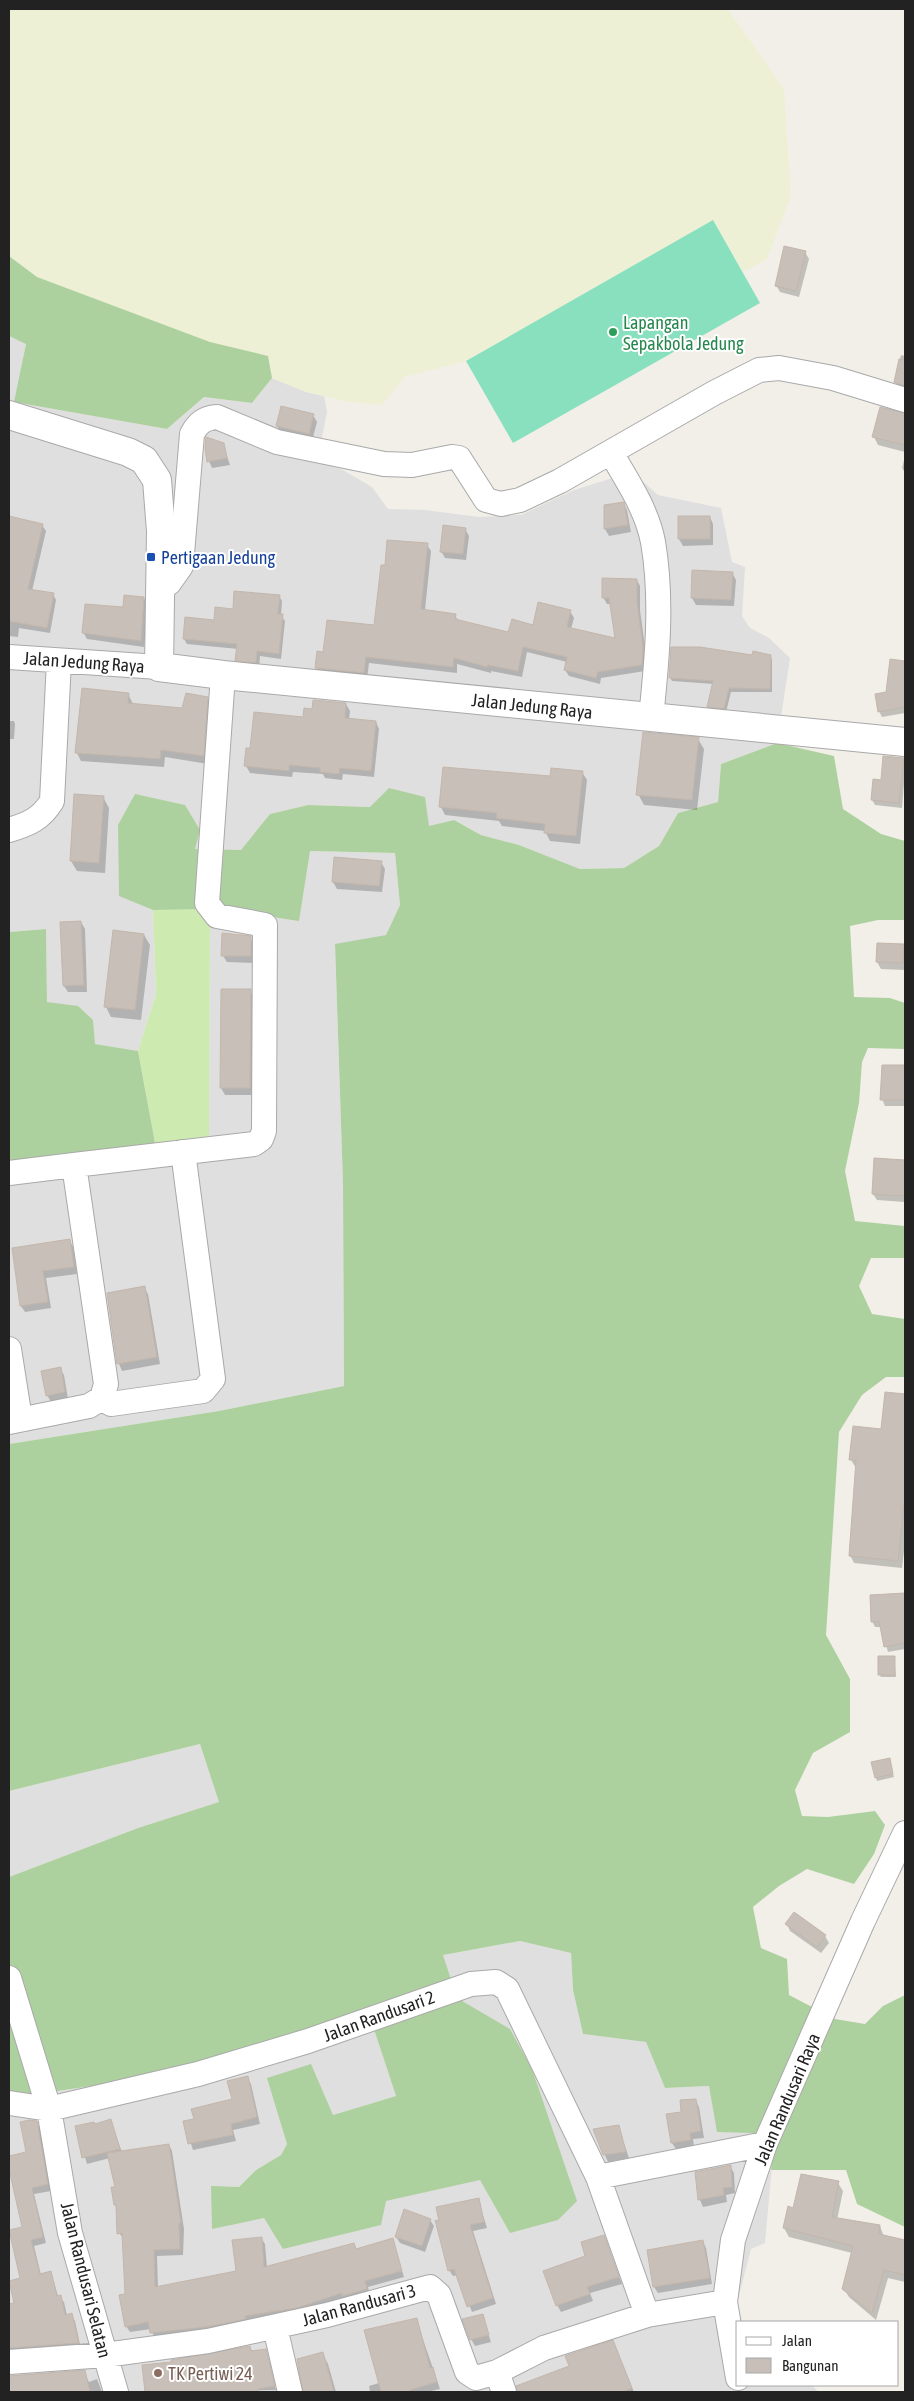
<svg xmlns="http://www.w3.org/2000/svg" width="914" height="2401" viewBox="0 0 914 2401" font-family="'Asap Condensed',sans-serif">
  <rect width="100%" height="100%" fill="#f2efe9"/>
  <path fill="#e0dfdf" d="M9 336 26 343 15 402 167 429 204 397 252 403 272 378 306 392 324 396 327 412 317 461 343 470 372 487 388 509 425 510 479 517 521 515 574 490 632 472 658 495 721 508 732 562 745 567 742 616 750 628 769 638 790 658 777 743 721 764 718 802 678 813 659 846 624 868 580 869 519 845 481 835 454 820 428 827 370 807 308 805 270 814 241 851 195 849 119 895 153 910 156 994 138 1051 94 1044 93 1020 47 1002 46 929 9 932Z
    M310 851 395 853 400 905 386 935 335 945 343 1184 344 1386 219 1411 9 1444V1162L209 1136 210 927 218 909Z
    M200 1744 220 1802 138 1828 9 1877V1791Z
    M520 1941 571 1953 573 1990 583 2034 646 2042 665 2088 709 2086 773 2155 765 2243 751 2249 736 2307 741 2322H738V2385H812L818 2392H9V2105L16 2097 147 2078 368 2010 396 2096 333 2115 268 2078 287 2144 281 2155 256 2170 239 2187 264 2218 386 2201 480 2179 510 2232 457 1998 442 1955Z"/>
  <path fill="#eef0d5" d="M9 9H728L784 89 791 196 767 259 743 272 713 220 466 361 405 377 382 405 349 402 306 392 272 378 268 356 210 342 37 277 9 256Z"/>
  <path fill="#cdebb0" d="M218 909 210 927 209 1136 155 1143 138 1051 156 994 153 910Z"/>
  <path fill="#add19e" d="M9 256 37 277 210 342 268 356 272 378 252 403 204 397 167 429 14 402 26 344 9 336Z
    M777 743 834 756 843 809 881 834 905 841V920H878L850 926 854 997 890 998 905 1003V1049L868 1048 862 1062 859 1103 845 1171 855 1221 905 1226V1258H871L859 1286 872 1314 905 1319V1377H886L862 1395 839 1432 826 1635 850 1679V1732L813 1753 795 1790 802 1816 828 1817 875 1811 885 1825 874 1854 854 1884 807 1869 779 1886 753 1907 761 1948 787 1959 789 1995 835 2019 865 2024 883 2006 905 1995V2227L857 2204 846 2170H771L773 2155 752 2133 717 2132 709 2086 665 2088 646 2042 583 2034 573 1990 571 1953 520 1941 443 1955 457 1998 510 2029 532 2069 577 2201 558 2220 510 2233 480 2180 386 2201 381 2225 283 2249 264 2218 212 2229 211 2186 239 2187 256 2170 281 2155 287 2144 267 2078 311 2064 333 2115 396 2096 368 2011 147 2078 16 2097 9 2105V1877L138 1828 219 1802 200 1744 9 1791V1444L219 1411 344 1386 343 1184 335 944 386 935 400 905 395 853 310 851 299 921 218 909 153 910 119 896 118 825 135 794 185 805 200 830 195 849 241 850 270 814 308 805 370 807 389 788 425 797 429 826 454 820 481 835 519 845 580 869 624 868 659 846 678 813 718 802 721 764Z
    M46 929 47 1002 78 1006 93 1020 95 1044 138 1051 155 1143 9 1162V932Z"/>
  <path fill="#88e0be" d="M713 220 760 303 513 443 466 361Z"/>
  <path fill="#0003" d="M805 252 809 259 799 297 780 292 776 285Z
    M901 355 905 356V392L899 390 895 382Z
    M282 407 313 415 317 422 312 441 281 433 277 426Z
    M881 408 905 414V452L878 445 874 437Z
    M223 444 230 465 212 468 209 461Z
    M905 456V473L902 468Z
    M623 503 627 510 631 532 609 536 605 529 606 506Z
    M710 517 713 524V545L683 546 679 539Z
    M9 518 42 525 46 531 32 591 53 594 56 600 50 633 19 628 18 637 9 636Z
    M465 529 469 536 466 560 445 558 441 551Z
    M427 545 431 551 425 610 455 615 458 621 509 633 534 627 570 611 574 618 571 629 616 640 611 604H607L603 597 637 580 640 586V610L646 654 645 671 601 678 600 684 569 676 565 670 567 662 527 652 522 677 491 671V673L457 664V673L369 663 367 679 320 674 317 668 324 653 375 626 386 566Z
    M732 573 736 580 734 606 696 605 692 598Z
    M279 596 282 601 281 615 285 621 281 659 260 656 259 668 240 666 237 660 238 649 187 644 184 639 234 610Z
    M144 598 148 605 144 647 87 639 83 632Z
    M770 656 772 660V692H731L726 712 710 710 708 707 714 684 672 681 670 677 753 657Z
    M891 661 905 662V713L882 717 879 711 887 693Z
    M83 690 128 694 133 704 183 709 207 698 212 706 208 764 165 757 164 767 81 761 77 753Z
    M346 704 350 711 349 719 376 722 379 729 374 777 343 774 342 780 325 778 323 774 293 772 292 777 250 773 246 766 313 710Z
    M9 721H14L15 724 14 739H9Z
    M698 739 704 749 697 810 644 805 638 794Z
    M903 759 905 771 902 808 875 805 872 800Z
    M582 772 587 780 580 844 550 841 545 831 502 826 499 821 445 815 441 807 551 777Z
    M103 797 109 808 105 873 77 871 71 861Z
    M381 862 385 869 382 892 337 889 333 882Z
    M81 922 85 929 87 992H68L64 986Z
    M144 935 150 945 141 1020 111 1017 106 1007Z
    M250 938 254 944V963L227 962 223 956Z
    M903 946 905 950V970L881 969 877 962Z
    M250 991 254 997V1095H225L221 1088Z
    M883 1066 905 1067V1106H885L882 1099Z
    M875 1159 905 1161V1202L877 1200 873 1194Z
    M70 1241 73 1247 77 1274 46 1278 51 1308 25 1312 21 1306 13 1249Z
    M144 1288 148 1294 160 1364 122 1371 119 1364 108 1294Z
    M60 1369 64 1375 68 1399 51 1402 47 1395Z
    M886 1394 905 1396V1543L902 1568 854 1563 850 1555 856 1468 851 1460 883 1430Z
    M904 1608 905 1649 888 1652 881 1627H875L872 1621Z
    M894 1658 896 1677H881L879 1674Z
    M889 1759 894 1777 877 1781 872 1763Z
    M787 1924 825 1936 829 1943 821 1953 790 1931Z
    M247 2078 251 2084 260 2124 233 2130 236 2141 193 2150 184 2122 195 2119 233 2100Z
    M695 2100 699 2107 704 2138 693 2139 694 2147 676 2149 672 2143Z
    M110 2121 122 2152 169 2145 172 2151 184 2229 183 2255 157 2256 158 2288 238 2272 261 2238 265 2244 267 2268 354 2245 357 2250 392 2240 404 2277 368 2287 370 2295 300 2314 155 2339 151 2329 130 2332 126 2326 124 2239 119 2233 118 2210 115 2205 116 2188 110 2158 87 2164 76 2127 95 2126Z
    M36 2122 40 2129 51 2191 34 2194 46 2243 34 2246 41 2275 51 2272 58 2296 64 2302 67 2316 71 2315 75 2321 81 2349 9 2356V2305L15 2303 21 2279 24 2228 9 2170V2157L28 2153Z
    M618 2126 629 2158 608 2162 594 2130Z
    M730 2166 734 2173 735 2193 726 2195 727 2202 703 2207 700 2200 696 2173Z
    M838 2183 843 2191 837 2220 880 2226 884 2237 905 2241V2282L888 2278 876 2320 849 2297 844 2289 852 2253 789 2237 784 2228 789 2208 794 2209Z
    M478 2199 487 2228 473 2231 496 2304 472 2312 458 2275 453 2276 449 2270 441 2223Z
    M430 2220 434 2226 425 2252 400 2243 396 2237Z
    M604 2237 622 2284 590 2293 593 2301 561 2312 557 2305 586 2257Z
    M703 2242 706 2248 712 2284 658 2293 654 2287Z
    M482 2315 491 2342 475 2346 471 2339Z
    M416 2319 440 2389 427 2392H370L369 2386 379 2383Z
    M613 2342 634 2392H518V2386L570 2367Z
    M250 2347 253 2352 265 2350 276 2390 147 2392 143 2366 173 2363Z
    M322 2353 328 2364 336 2392H304L298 2360Z
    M84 2372 89 2382 97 2379 102 2392H9V2376Z"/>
  <path fill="#c7bfb8" stroke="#c4b6ab" d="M784 246 806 251 796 291 775 286Z
    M899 359H905V386L894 382Z
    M281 406 314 414 309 434 276 426Z
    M880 407 905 413V445L872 437Z
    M206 437 224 443 227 458 207 462 205 448Z
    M624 502 628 525 604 529V505Z
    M9 516 43 524 28 589 54 593 47 628 9 621Z
    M678 516H710V539H678Z
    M443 525 466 528 463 554 440 552Z
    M387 540 428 543 421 609 456 614 455 619 508 632 512 619 533 625 538 602 571 610 567 627 615 638 609 598H602V578L637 579V602L643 647 642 665 598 672 596 678 564 670 567 657 523 647 518 671 488 665 487 667 454 658 453 667 366 657 364 673 315 668 317 651 323 652 327 620 374 625 381 565H385Z
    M692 570 733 572 731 600 691 598Z
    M234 591 280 595 278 614H283L279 654 257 651 256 663 235 661 237 644 183 639 185 617 214 620 215 607 233 609Z
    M124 595 144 597 141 641 82 633 85 604 123 607Z
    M671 647H700L752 655 753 651 771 655 770 689 729 688 724 709 707 707 713 681 669 678Z
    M890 659 905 661V707L878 712 875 694 886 692Z
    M82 688 129 693 128 703 182 708 186 693 208 697 204 756 161 750 160 759 75 753Z
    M313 700 346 703 345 718 376 721 371 771 340 768 339 774 320 772V768L289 765V771L244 766 246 748H250L254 712 303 717 304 708 312 709Z
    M643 732 699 737 692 800 636 795Z
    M883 756 904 758 899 803 871 800 873 779 881 780Z
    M443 767 550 776 551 768 583 771 576 836 544 833 545 824 496 818 497 813 439 807Z
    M74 794 104 796 99 863 70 861Z
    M334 857 382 861 379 886 332 882Z
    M81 921 84 985 63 986 60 922Z
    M113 930 144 934 135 1010 104 1007Z
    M222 933 251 936V956H221Z
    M877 943 904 944 903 963 876 962Z
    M221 989H251L250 1088H220Z
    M882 1065H905V1100H880Z
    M874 1158 905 1160V1196L872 1194Z
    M70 1239 74 1267 43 1271 48 1302 20 1306 12 1248Z
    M145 1286 157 1357 117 1364 107 1293Z
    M61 1367 65 1392 46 1396 41 1371Z
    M885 1392 905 1394V1495L898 1561 849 1556 856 1460H849L853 1426 881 1429Z
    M905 1593V1643L884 1647 879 1621 871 1622 870 1595Z
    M878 1656H895V1675H878Z
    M890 1758 893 1774 875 1778 871 1762Z
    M794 1912 826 1935 817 1947 785 1924Z
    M248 2076 257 2117 231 2124 233 2135 188 2144 183 2121 194 2119 191 2109 232 2099 227 2081Z
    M696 2099 701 2131 690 2133 691 2140 671 2143 666 2114 681 2112 680 2100Z
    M111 2119 120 2149 82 2158 75 2126 94 2122 95 2124Z
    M29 2120 37 2121 48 2184 32 2188 43 2237 31 2240 40 2274 51 2271 57 2296 61 2295 65 2315 72 2313 79 2343 9 2348V2304L14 2303 9 2281 20 2278 9 2230 22 2227 9 2169V2156L26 2152 20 2122Z
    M619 2125 626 2152 603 2155 593 2129Z
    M169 2144 181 2223H179L180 2249 154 2250 155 2287 236 2271 232 2240 262 2237 264 2267 354 2243 356 2249 393 2238 402 2271 365 2281 367 2289 342 2296V2293L297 2308 245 2316 246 2319 206 2327 150 2333 148 2322 125 2327 119 2295 125 2294 122 2233 117 2234 116 2205H114L111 2187H115L107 2153Z
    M731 2165 732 2187 723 2188 724 2195 698 2200 695 2172Z
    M801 2174 839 2181 832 2217 880 2225 879 2234 905 2240V2275L884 2270 872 2313 842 2289 853 2246 783 2228 788 2206 793 2208Z
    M479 2198 484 2222 470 2225 493 2298 467 2307 454 2269 448 2271 435 2220 439 2221 436 2207Z
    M404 2209 431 2219 422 2246 395 2237Z
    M604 2235 619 2277 587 2287 590 2294 556 2306 543 2271 585 2256 581 2242Z
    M703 2240 710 2278 653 2287 647 2250Z
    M483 2314 489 2335 470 2340 462 2319Z
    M417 2318 430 2368 433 2367 437 2382 410 2390V2392H381L364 2330Z
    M613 2340 632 2388 623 2392H517L516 2386 569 2366 565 2356Z
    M250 2346 251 2351 266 2349 275 2386 258 2389V2392H145L142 2365 171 2362V2360Z
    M323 2352 334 2392H303L297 2359Z
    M85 2370 90 2392H9V2376Z"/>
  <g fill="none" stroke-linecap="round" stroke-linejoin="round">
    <g stroke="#a9a9a9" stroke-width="26">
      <path id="minor" d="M611 453C627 480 647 510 653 542 663 600 657 660 651 718
        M160 589 169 583 181 566 192 434C198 423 204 418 217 417L277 442 384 464 412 465 452 457 459 458 486 500 501 504 520 500 560 481 714 393 759 370 779 368 833 378 905 400
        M9 657 159 667
        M9 830C29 824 41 819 52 801L59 661
        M9 1173 74 1165
        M9 1349 20 1419
        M102 1398 111 1404 203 1391 213 1379 183 1152
        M9 1422 89 1406 102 1398 106 1384 74 1165 254 1144 261 1139 264 1131 265 925 217 916 207 903 223 675
        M9 1978 49 2109 70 2233 116 2392
        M9 2103 49 2109 198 2074 308 2041 471 1984 496 1982 507 1989 598 2177 647 2315
        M598 2177 765 2144
        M275 2327 290 2392
        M9 2362 105 2355 208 2341 327 2315 430 2287 439 2295 467 2372 476 2378 497 2372 544 2348 647 2315 725 2302
        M497 2372 504 2392
        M738 2378 725 2302 733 2240 765 2144 863 1921 905 1833"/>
    </g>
    <g stroke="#a9a9a9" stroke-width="30">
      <path id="tertiary" d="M9 415 128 452 144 460 157 480 161 531 159 667 223 675 905 742"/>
    </g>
    <use href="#minor" stroke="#fff" stroke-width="24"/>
    <use href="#tertiary" stroke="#fff" stroke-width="28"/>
  </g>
  <circle fill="#2e9e5b" stroke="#fff" stroke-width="2" cx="613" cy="332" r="5"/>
  <rect fill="#1a4fb4" stroke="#fff" stroke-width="2" x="146" y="552" width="10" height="10" rx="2.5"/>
  <circle fill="#8d6e63" stroke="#fff" stroke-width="2" cx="158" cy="2373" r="5"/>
  <g text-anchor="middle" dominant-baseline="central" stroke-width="4" stroke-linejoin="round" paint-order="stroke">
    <g font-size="18" fill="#27864d" stroke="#fff" text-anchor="start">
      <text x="623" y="322">Lapangan<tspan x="623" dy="21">Sepakbola Jedung</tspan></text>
    </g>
    <g font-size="18" fill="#164399" stroke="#fff" text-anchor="start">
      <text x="161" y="557">Pertigaan Jedung</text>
    </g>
    <g font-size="18" fill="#222" stroke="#fff">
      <text transform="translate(84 662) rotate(4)">Jalan Jedung Raya</text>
      <text transform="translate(532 706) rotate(6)">Jalan Jedung Raya</text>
      <text transform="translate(379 2016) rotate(-20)">Jalan Randusari 2</text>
      <text transform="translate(787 2099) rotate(-67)">Jalan Randusari Raya</text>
      <text transform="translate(86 2280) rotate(76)">Jalan Randusari Selatan</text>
      <text transform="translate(359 2305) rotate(-15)">Jalan Randusari 3</text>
    </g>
    <g font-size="18" fill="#785e54" stroke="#fff" text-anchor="start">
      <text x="168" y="2373">TK Pertiwi 24</text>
    </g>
  </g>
  <rect width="914" height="2401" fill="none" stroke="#222222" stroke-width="20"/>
  <rect x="736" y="2321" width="162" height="65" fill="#ffffff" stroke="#a7a7a7"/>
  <rect x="746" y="2337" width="25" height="8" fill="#ffffff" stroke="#a7a7a7"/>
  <text x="782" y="2346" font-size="15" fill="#222222">Jalan</text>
  <rect x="746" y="2358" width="25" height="15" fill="#c7bfb8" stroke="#a7a7a7"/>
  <text x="782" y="2371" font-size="15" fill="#222222">Bangunan</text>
</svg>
